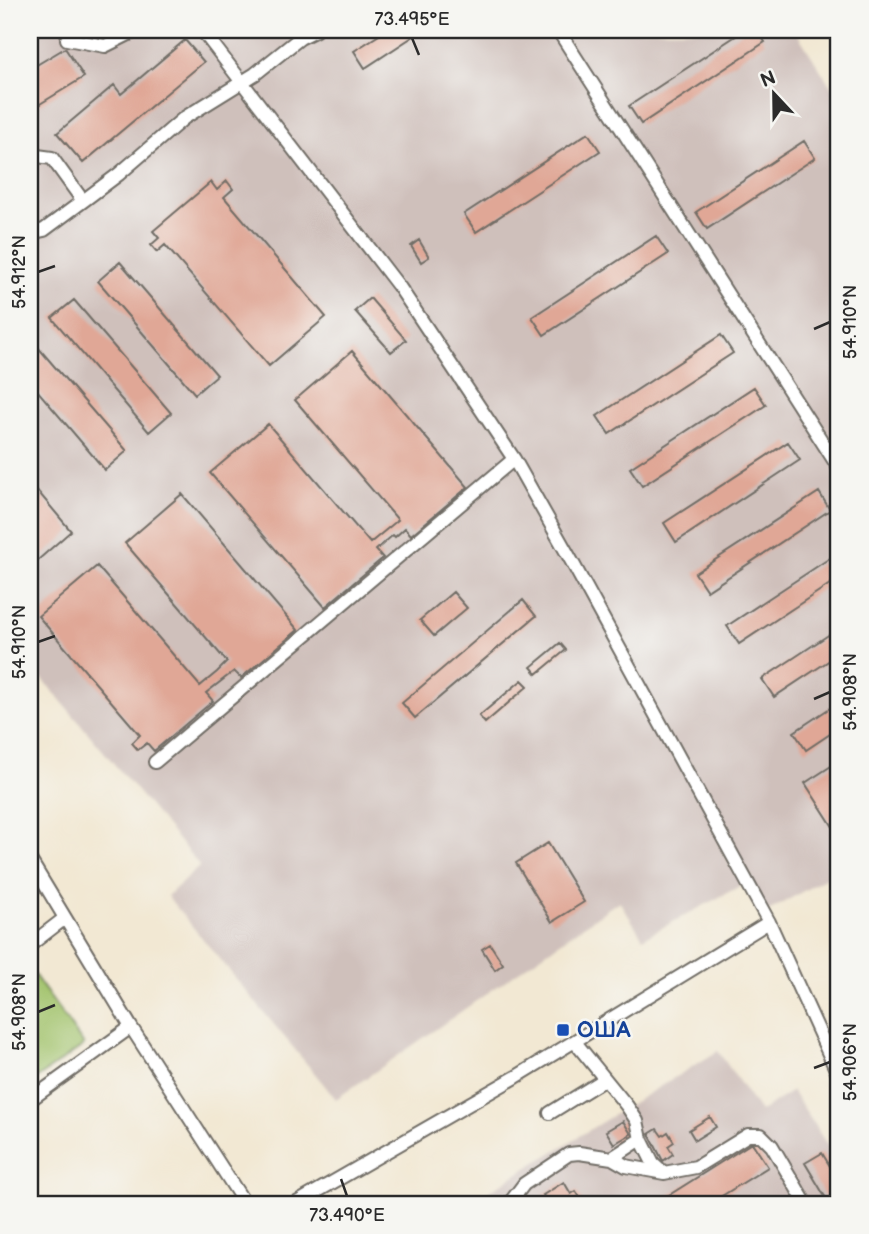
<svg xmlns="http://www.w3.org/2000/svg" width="869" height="1234" viewBox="0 0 869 1234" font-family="'Balsamiq Sans',sans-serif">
  <rect width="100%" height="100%" fill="#f6f6f2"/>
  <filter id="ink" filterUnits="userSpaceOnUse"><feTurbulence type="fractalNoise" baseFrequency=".0143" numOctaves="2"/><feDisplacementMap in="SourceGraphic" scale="14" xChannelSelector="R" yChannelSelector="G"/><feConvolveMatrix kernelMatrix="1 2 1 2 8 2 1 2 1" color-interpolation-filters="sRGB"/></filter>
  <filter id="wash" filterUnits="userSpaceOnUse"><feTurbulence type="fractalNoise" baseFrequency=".00686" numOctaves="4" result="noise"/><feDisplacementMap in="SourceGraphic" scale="28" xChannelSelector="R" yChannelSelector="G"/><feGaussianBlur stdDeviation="1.57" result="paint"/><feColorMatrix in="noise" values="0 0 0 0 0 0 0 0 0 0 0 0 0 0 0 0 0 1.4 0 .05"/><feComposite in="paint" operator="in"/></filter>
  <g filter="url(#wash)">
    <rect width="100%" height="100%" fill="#f2e8d3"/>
    <path fill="#cfc0bb" d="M30 30H795L839 99V883L833 874 760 916 742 885 643 938 619 901 336 1099 167 896 200 866 30 664Z
      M718 1051 760 1112 792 1091 839 1163V1204H468Z"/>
    <path fill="#a2c36c" stroke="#66774c" stroke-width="2" d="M30 969 84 1045 30 1083Z"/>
    <g id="blocks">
      <path fill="#e0a796" d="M387 30H423L365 68 354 51Z
        M745 30H757L765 42 641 124 629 106Z
        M185 40 204 62 83 163 57 133 114 85 121 94Z
        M65 48 84 77 30 110V69Z
        M588 133 600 151 476 232 464 214Z
        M804 141 815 158 707 229 696 212Z
        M227 181 233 189 224 197 326 317 269 366 165 245 157 252 151 245 159 238 153 231 211 182 217 190Z
        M656 236 668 254 544 335 532 317Z
        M419 240 429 257 421 262 411 246Z
        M120 262 217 375 195 394 98 281Z
        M370 298 406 340 391 352 355 311Z
        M74 300 171 413 149 432 52 318Z
        M721 335 733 353 609 434 597 416Z
        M30 338 127 451 105 470 30 382Z
        M352 351 468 487 411 535 405 528 395 537 393 535 376 550 383 558 325 607 210 473 268 424 370 543 398 520 295 400Z
        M754 387 766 405 642 486 630 468Z
        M788 442 800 460 676 542 664 523Z
        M30 482 71 531 30 567Z
        M819 492 830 510 707 591 695 573Z
        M182 494 298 630 241 678 234 671 206 693 213 701 154 751 147 743 138 750 132 743 140 735 38 616 97 566 200 686 217 672 227 662 125 543Z
        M839 552V578L739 644 727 626Z
        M453 592 467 608 434 636 420 620Z
        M523 600 536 616 415 718 402 703Z
        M839 628V654L774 697 762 679Z
        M560 643 566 650 537 674 531 667Z
        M522 680 528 686 485 723 479 716Z
        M839 702V728L806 750 794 732Z
        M839 761V836L805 783Z
        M548 843 584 902 552 922 516 863Z
        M490 944 503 964 495 970 482 949Z
        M710 1117 716 1127 695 1140 689 1130Z
        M623 1121 631 1134 614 1144 606 1131Z
        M657 1129 662 1136 668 1132 674 1142 668 1146 673 1154 663 1161 649 1134Z
        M750 1144H753L768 1167 709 1204H655Z
        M822 1153 839 1181V1192L827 1200 805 1163Z
        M564 1182 571 1194 576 1191 584 1204H549L543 1195Z"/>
    </g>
  </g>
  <g filter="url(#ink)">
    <use href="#blocks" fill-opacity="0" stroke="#716d66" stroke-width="2"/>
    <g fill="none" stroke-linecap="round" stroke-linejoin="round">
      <g stroke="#716d66" stroke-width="16">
        <path id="minor" d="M202 30 400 288 514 459 571 560 769 922 839 1076
          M558 30 839 468
          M67 39 105 46 137 30
          M30 155 52 158 83 201 119 174 184 118 255 74 300 38 316 30
          M30 233 44 230 83 201
          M155 762 514 459
          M30 860 131 1027 245 1204
          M30 945 65 918
          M575 1042 627 1106 637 1121 641 1139 653 1163 664 1173
          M30 1100 131 1027
          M550 1113 605 1079
          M612 1158 641 1139
          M295 1204 516 1077 769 922
          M509 1204 524 1184 569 1154 579 1153 612 1158 626 1166 664 1173 696 1167 748 1135H761L772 1146 806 1204"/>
      </g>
      <use href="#minor" stroke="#fff" stroke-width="12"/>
    </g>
  </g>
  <path fill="none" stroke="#2b2b2b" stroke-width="2.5" d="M412 38 419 55M38 272 55 266M814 329 830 322M38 642 55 636M814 699 830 692M38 1012 55 1005M814 1068 830 1062M341 1179 347 1196"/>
  <rect fill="#1a4fb4" stroke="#f6f6f2" stroke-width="2.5" x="556" y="1023" width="14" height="14" rx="3.5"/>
  <g text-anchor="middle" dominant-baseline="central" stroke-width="5" stroke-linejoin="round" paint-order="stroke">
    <g font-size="23" font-weight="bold" fill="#164399" stroke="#f6f6f2" text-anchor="start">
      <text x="577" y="1030">ОША</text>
    </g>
  </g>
  <rect width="869" height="1234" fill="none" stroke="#f6f6f2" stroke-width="77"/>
  <g transform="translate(774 94) rotate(338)" stroke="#f6f6f2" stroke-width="5" paint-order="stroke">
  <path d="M0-5L12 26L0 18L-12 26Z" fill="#2b2b2b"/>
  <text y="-10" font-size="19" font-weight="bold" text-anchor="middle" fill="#2b2b2b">N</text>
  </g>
  <rect x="38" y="38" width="792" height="1158" fill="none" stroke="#2b2b2b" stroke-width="2.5"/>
  <g font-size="18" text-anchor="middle" fill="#2b2b2b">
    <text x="412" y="25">73.495°E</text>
    <text transform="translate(19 272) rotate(-90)" y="6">54.912°N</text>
    <text transform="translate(850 322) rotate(-90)" y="6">54.910°N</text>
    <text transform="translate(19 642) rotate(-90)" y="6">54.910°N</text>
    <text transform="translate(850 692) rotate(-90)" y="6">54.908°N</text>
    <text transform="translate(19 1012) rotate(-90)" y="6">54.908°N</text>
    <text transform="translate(850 1062) rotate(-90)" y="6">54.906°N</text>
    <text x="347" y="1221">73.490°E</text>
  </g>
</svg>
